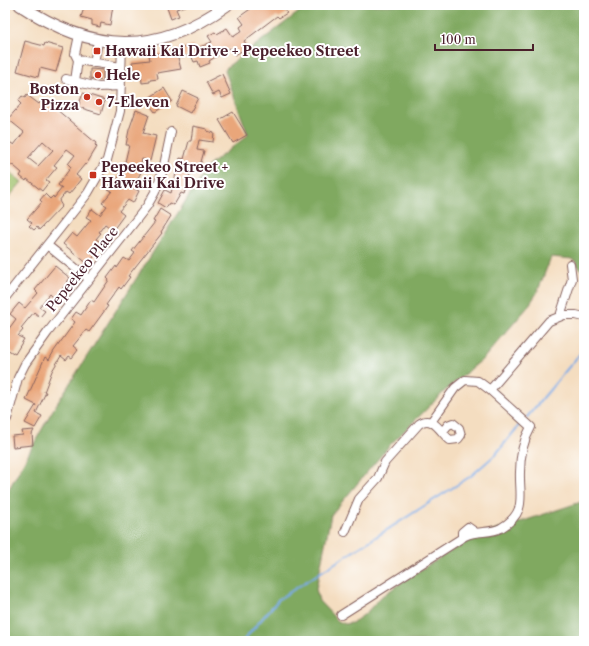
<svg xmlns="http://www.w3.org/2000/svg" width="589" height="646" viewBox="0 0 589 646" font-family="'Libre Caslon Text',serif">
  <rect width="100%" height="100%" fill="#fff"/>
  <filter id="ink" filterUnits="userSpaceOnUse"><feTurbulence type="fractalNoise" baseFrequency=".025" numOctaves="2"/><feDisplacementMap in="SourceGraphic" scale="8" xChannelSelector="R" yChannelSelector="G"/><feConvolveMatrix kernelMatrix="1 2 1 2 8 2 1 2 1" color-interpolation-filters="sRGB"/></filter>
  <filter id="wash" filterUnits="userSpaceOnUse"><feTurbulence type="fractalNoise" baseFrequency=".012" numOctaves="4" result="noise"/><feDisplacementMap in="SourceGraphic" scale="16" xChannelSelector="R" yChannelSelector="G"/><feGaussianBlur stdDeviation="0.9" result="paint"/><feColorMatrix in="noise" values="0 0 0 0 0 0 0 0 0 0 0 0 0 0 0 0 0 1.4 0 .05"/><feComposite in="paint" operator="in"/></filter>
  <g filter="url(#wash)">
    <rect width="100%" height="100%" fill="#f4ddc0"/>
    <path fill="#a1c36d" stroke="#76714c" d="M6 169 22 182 9 197 5 195Z"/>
    <path fill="#80a960" stroke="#656446" d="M308 5H584V274L573 259 551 257 537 293 527 308 483 359 449 387 389 446 331 515 316 589 319 601 338 621 345 624 352 623 365 614 382 596 414 574 472 538 584 501V641H5V496L51 413 207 167 248 135 225 71 227 67Z"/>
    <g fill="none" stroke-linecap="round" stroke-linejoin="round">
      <path stroke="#7cace7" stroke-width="2" d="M527 417 584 349
        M243 641 279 599 471 476 496 454 521 423"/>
    </g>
    <g id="blocks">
      <path fill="#e9a67a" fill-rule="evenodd" d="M85 5H113L110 25 101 23 100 27 92 25V20L81 17Z
        M166 5H186V6L176 9 179 16 171 19Z
        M256 5 258 8 262 5H289L284 9 287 13 279 18 277 16 244 41 248 47 235 55 230 48 209 61 210 63 200 67 198 61 194 62 191 55 178 58 181 69 157 73 158 79 150 80V82L142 83 141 73 134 74 132 62 150 60 149 55 168 52 193 45 195 49 212 42 208 36 215 32 217 34 227 28 233 37 242 31 240 27 244 24 239 17Z
        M25 41 44 46 45 43 63 48 56 72 40 68 38 77 17 71Z
        M90 69 103 70V81L90 79Z
        M222 74 231 94 222 98 219 92 213 95 206 82Z
        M164 88 172 101 155 112 146 100Z
        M183 91 198 98 190 113 176 106Z
        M83 93 105 100 101 114 78 107Z
        M27 95 39 104 42 100 56 109 96 143 95 145 97 147 86 165 85 164 76 175 81 179 74 188 69 194 66 192 59 201 62 206 39 230 37 227 34 230 29 226 32 223 27 219 42 202 40 200 45 194 50 199 53 196 54 198 62 188 58 185 71 167 68 164 75 155 67 149 54 165 57 167 46 180 49 182 42 191 27 179 26 181 20 176 22 173 14 166 9 164 5 170V139L14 145 24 132 8 119 21 104 18 101 22 96 25 98ZM43 141 53 150 38 166 28 158Z
        M136 110 149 115 143 133 156 136 150 161 142 159 139 171 141 172 133 188 139 191 133 203 128 200 119 211 124 215 113 230 105 224 99 232 101 233 96 239 102 243 95 251 97 253 88 264 63 244 72 233 77 237 91 220 86 217 92 209 100 215 107 206 102 203 112 191 108 189 114 177 118 179 126 162H125L129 145H126L129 130Z
        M233 112 247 135 233 143 219 120Z
        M193 126 207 129V131L214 133 213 142 199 140 197 150 204 151 198 173 191 171 184 194 181 193 174 205 169 203 166 208 158 203 165 190 171 193 180 158 184 159 189 141H191Z
        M160 209 171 216 161 232 162 233 128 276 130 277 121 289 119 287 106 305 108 306 89 332 86 330 73 346 78 350 72 358 69 356 66 360 61 356 52 371 44 392H46L36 413 42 416 35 428 25 423 36 405 26 400 45 357 49 360 54 351 75 322 71 319 76 312 81 315 91 300 94 302 109 280 107 278 116 266 117 268 124 258 129 261 135 253 132 251 155 222 153 221Z
        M55 266 70 278 55 299 50 294 39 307 45 311 40 317 34 312 21 328 23 330 18 336 24 339 15 354 5 348V334L16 319 10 314 19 303 25 308 38 293 35 290Z
        M34 430 32 434 33 445 13 447 12 436 23 435 22 431Z"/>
    </g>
  </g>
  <g filter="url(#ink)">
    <use href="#blocks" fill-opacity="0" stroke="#86625f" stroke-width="1"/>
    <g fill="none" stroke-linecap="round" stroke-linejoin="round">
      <g stroke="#86625f" stroke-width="10">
        <path id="minor" d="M78 60 121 67
          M94 63 98 41
          M66 79 98 87 121 86
          M75 81 78 60 75 54 79 35
          M108 87 109 65
          M47 245 89 279
          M5 298 88 193 107 160 120 111 122 43
          M560 316 572 279 570 264
          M7 419 18 378 25 364 48 332 147 206 155 192 163 170 171 132
          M431 422 455 388 465 380 478 381 490 390 549 321 564 315H576L584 317
          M345 532 359 499 378 478 385 462 419 424C433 413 442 435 450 440L458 439 461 435 459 428 453 423 448 425 443 431
          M462 538V532L468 527 475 532
          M341 615 465 536C477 530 490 534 501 528 528 512 519 496 520 472 520 456 523 441 531 427L490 390"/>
      </g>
      <g stroke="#86625f" stroke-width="13">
        <path id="major" d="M20 5C92 53 155 57 227 5"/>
      </g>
      <use href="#minor" stroke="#fff" stroke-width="8"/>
      <use href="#major" stroke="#fff" stroke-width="11"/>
    </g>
  </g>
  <g fill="#c8321e" stroke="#fff" stroke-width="1.5">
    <rect x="93" y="47" width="8" height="8" rx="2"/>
    <circle cx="98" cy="75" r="4"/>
    <circle cx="87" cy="97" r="4"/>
    <circle cx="99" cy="102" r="4"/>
    <rect x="89" y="171" width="8" height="8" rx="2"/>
  </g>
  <g text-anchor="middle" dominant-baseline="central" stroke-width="4" stroke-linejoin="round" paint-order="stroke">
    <g font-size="14" font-weight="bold" fill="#4a1f2b" stroke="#fff" text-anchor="start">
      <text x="105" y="51">Hawaii Kai Drive + Pepeekeo Street</text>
      <text x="106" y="75">Hele</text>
      <text x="79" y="89" text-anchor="end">Boston<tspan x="79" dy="16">Pizza</tspan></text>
      <text x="107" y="102">7-Eleven</text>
      <text x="101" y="167">Pepeekeo Street +<tspan x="101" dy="16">Hawaii Kai Drive</tspan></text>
    </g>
    <g font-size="14" fill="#4a1f2b" stroke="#fff">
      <text transform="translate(82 269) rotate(-51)">Pepeekeo Place</text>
    </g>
  </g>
  <rect width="589" height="646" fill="none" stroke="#fff" stroke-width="20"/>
  <path d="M435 44v6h98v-6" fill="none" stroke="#4a1f2b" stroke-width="2"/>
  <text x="441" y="44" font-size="12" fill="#4a1f2b" stroke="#ffffff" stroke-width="3" paint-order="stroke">100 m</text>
</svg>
